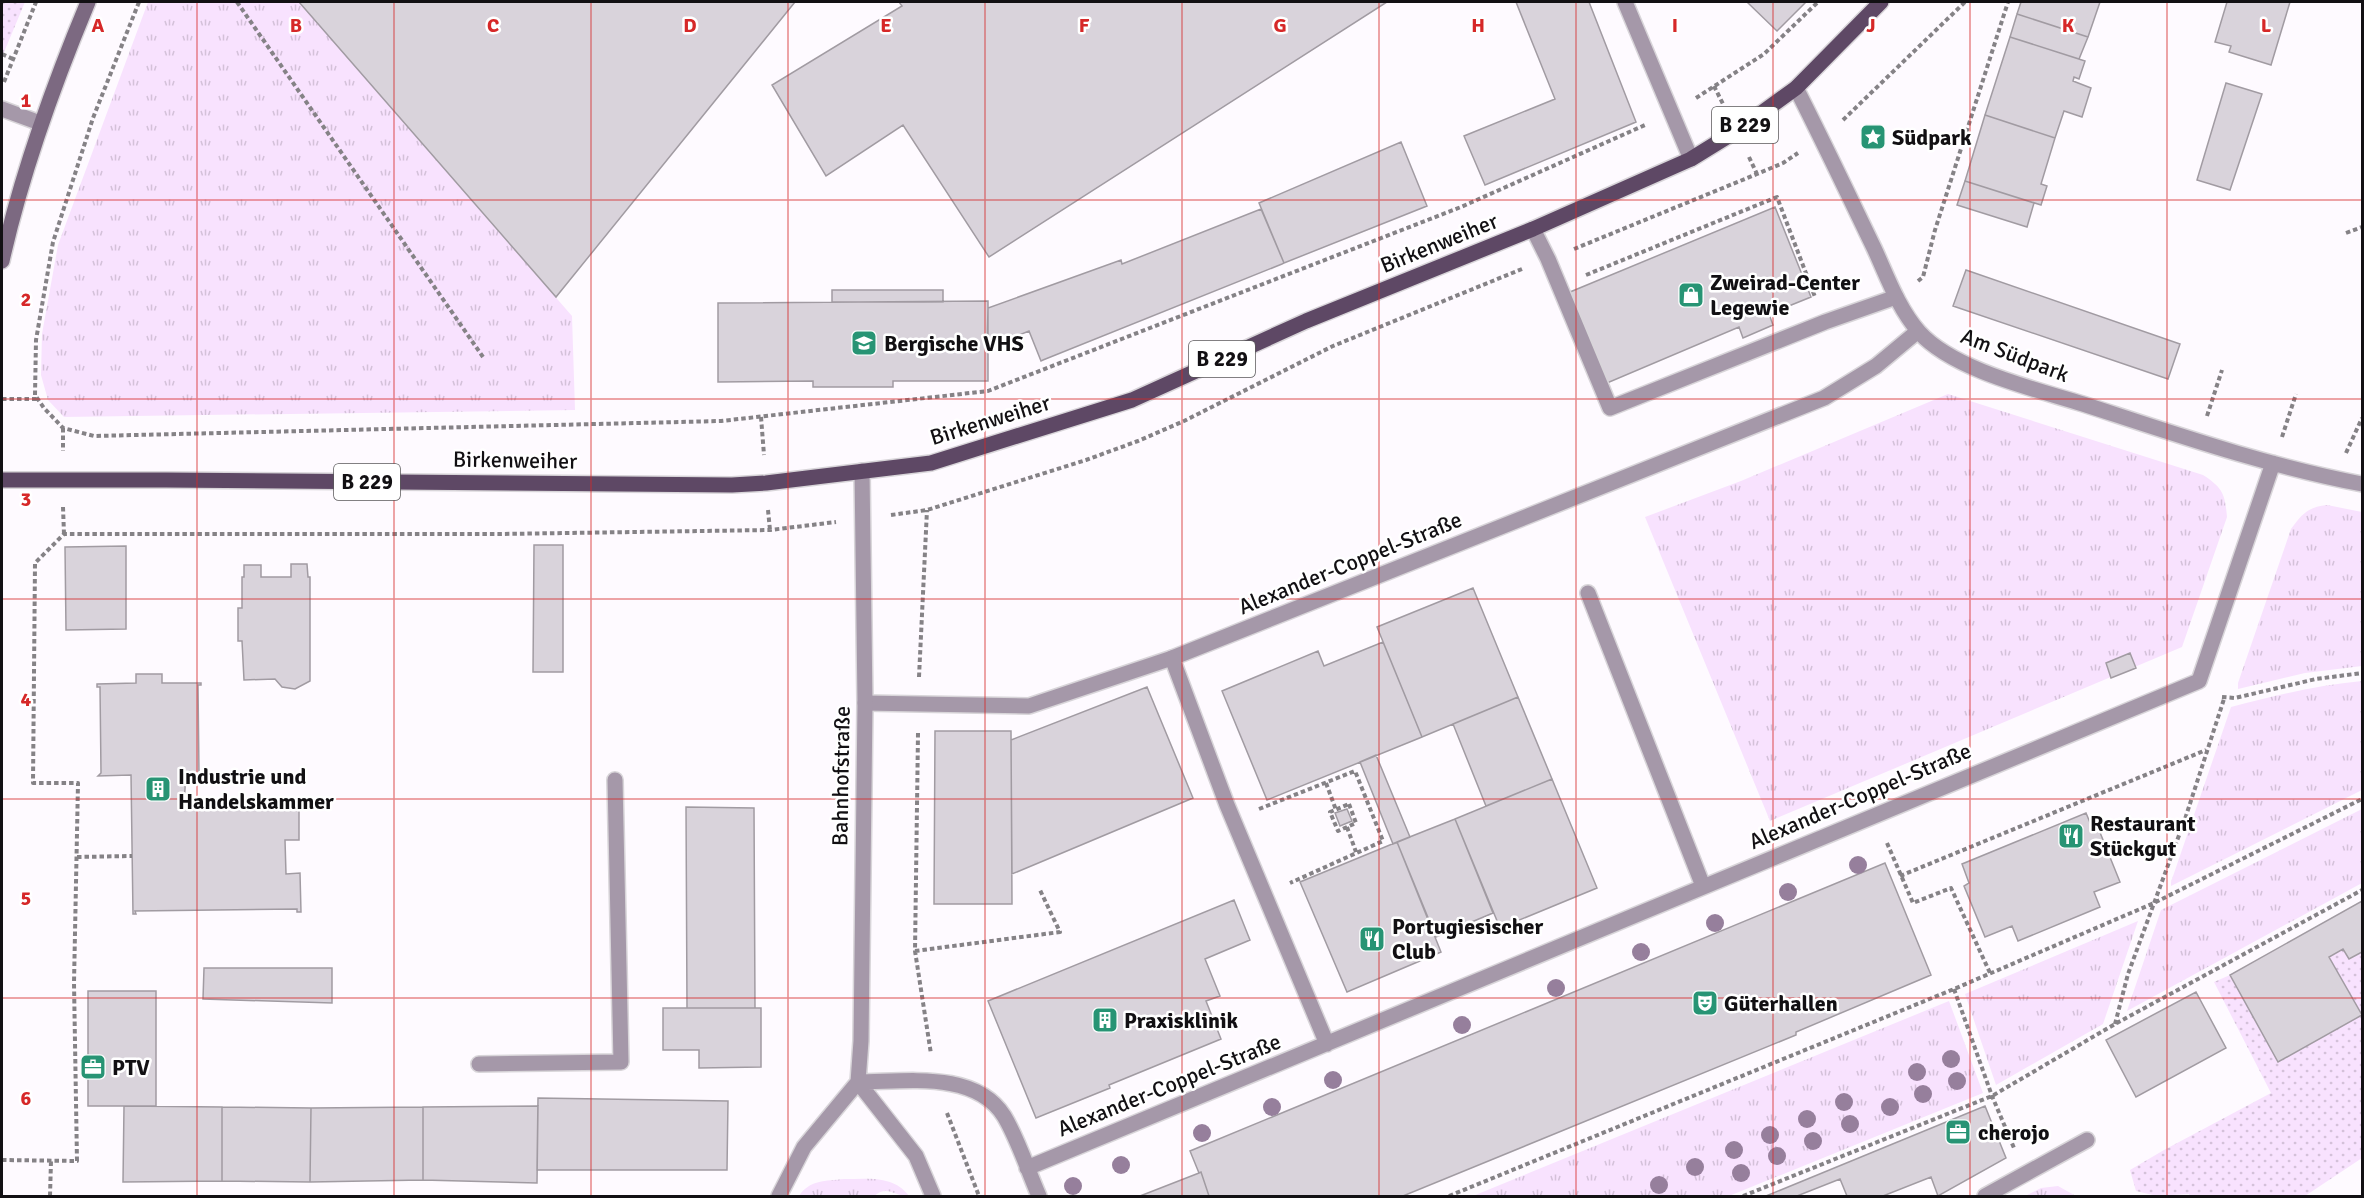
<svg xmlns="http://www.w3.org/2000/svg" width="2364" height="1198" viewBox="0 0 2364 1198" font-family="Signika,sans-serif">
  <defs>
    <pattern id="grass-tufts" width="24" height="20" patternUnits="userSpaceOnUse" patternTransform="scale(1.5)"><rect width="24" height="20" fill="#f8e2fe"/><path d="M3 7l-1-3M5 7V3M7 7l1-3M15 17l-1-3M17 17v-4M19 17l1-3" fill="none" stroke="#d4c1d9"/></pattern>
    <pattern id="park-dots" width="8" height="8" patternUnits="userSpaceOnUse" patternTransform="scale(1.5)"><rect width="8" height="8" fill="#f8e2fe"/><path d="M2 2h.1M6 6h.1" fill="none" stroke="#d4c1d9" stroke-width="1.8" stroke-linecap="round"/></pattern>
  </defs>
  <rect width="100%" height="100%" fill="#fefaff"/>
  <path fill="url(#grass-tufts)" d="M148 2H299L572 316 575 410 64 417 48 400 41 375 42 334 58 245Z
    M1948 394 2203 475C2223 488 2225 494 2227 517L2182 647 1770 821 1645 517 1741 481Z
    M2327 505 2362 512V666L2305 673 2238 689V683L2291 529C2302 514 2308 507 2327 505Z
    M2362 681V790L2171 886V882L2231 707C2274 696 2317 685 2362 681Z
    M2362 809V883L2127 1011 2161 910Z
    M2138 921 2103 1024 1996 1085 1965 994Z
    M1949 1001 1983 1093 1729 1196H1473Z
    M844 1179C868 1179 894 1175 909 1196 895 1197 888 1184 874 1196H799C809 1180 826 1181 844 1179Z
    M2058 1186 2076 1196H2025L2041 1188Z"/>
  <path fill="url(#park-dots)" d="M2 2H25L2 57Z
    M2343 949 2349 959 2362 952V1158L2305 1196H2189V1194L2157 1196 2136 1191 2130 1170 2164 1150 2271 1093 2214 982 2230 975 2279 1061 2361 1015 2329 957Z"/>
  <path fill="#d9d3db" stroke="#a19ba2" stroke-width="1.5" d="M299 2H795L556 297Z
    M899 2H1387L989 257 903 125 826 176 772 85 902 6Z
    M1516 2H1589L1636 122 1485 185 1464 136 1555 99Z
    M1747 2H1806L1777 31Z
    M2021 2H2100L2088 37 2017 14Z
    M2227 2H2290L2271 65 2229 52 2231 46 2215 42Z
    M2017 14 2088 37 2079 59 2010 37Z
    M2010 37 2085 61 2079 79 2074 77 2073 81 2091 88 2082 117 2064 111 2055 138 1985 115Z
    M2226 83 2262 94 2230 190 2197 180Z
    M1985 115 2055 138 2041 184 2047 186 2041 205 1965 181Z
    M1401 142 1427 206 1284 263 1259 203Z
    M1965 181 2034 203 2027 227 1957 205Z
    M1775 207 1811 297 1769 314 1773 325 1743 338 1739 327 1607 383 1570 292Z
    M1261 209 1284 263 1282 264 1043 360 1041 361 1029 331 987 348 988 308 1121 260 1122 264Z
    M1966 270 2180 344 2168 379 1953 306Z
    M832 290H943V302H832Z
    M988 301V381H893V387H813V381L718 382V303Z
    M534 545H563V672H533Z
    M126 546V629L66 630 65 547Z
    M291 564H307L308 577H310V681L295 689 282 687 275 679 244 680 242 641H238V608H242V577H244V565H261V577H291Z
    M1473 588 1518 697 1422 737 1377 627Z
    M1383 642 1422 737 1267 800 1222 691 1318 651 1324 666Z
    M2130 653 2136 668 2111 678 2106 663Z
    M136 674H162V683H201V685H198L199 773 202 775 186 774 184 804H296V801H299V840H285L286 874 300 873 301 912H297V909L135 911 136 914H133L131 775 98 776 101 773 100 687H97V684L136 683Z
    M1147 687 1193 798 1012 874 1011 740Z
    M1518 697 1552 779 1486 806 1453 724Z
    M935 731H1011L1012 904H934Z
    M1376 755 1410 837 1393 844 1360 762Z
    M1552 779 1597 888 1500 928 1455 819Z
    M686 807 754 808 755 1008H687Z
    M1347 809 1352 821 1340 826 1335 813Z
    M2086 813 2094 832 2099 830 2120 882 2094 892 2100 907 2018 941 2012 926 1985 937 1964 886 1969 883 1962 864Z
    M1455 819 1493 913 1436 937 1397 842Z
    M1397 842 1441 952 1347 992 1300 882Z
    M1885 863 1931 975 1796 1032V1035L1403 1196H1209L1201 1172 1199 1173 1190 1151Z
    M1234 900 1250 940 1205 959 1220 996 1206 1001 1221 1039 1109 1085 1110 1088 1036 1118 988 1001Z
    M2362 901V952L2349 959 2343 949 2329 957 2362 1015 2278 1062 2230 975Z
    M204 968H332V1003L203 999Z
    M88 991H156V1106H88Z
    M2196 992 2226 1048 2136 1097 2106 1040Z
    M663 1008H761V1067L699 1068V1050H663Z
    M538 1098 728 1101 727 1170H537Z
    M124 1106 222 1107V1181L123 1182Z
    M538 1106 537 1183 423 1180V1107Z
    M1985 1106 2006 1158 1938 1196 1931 1177 1883 1196H1847L1840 1179 1797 1196H1766Z
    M222 1107 311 1108 310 1182 222 1181Z
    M423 1107V1180L310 1182 311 1108Z
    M1201 1172 1209 1196H1140L1199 1173Z"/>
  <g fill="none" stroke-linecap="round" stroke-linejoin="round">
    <g stroke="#d8d5d9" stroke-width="18">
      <path id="lane" d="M2 109 40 123
        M1533 229 1548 259 1610 408 1825 322 1896 297
        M1588 593 1703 886
        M865 703 1029 706 1172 658
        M479 1064 621 1062 615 780"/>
    </g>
    <g stroke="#d8d5d9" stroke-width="18">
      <path id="street" d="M1625 2 1691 159
        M1796 88C1823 141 1848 194 1874 248 1887 276 1898 308 1919 332 1953 370 2035 389 2083 404 2175 434 2267 466 2362 484
        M1327 1044 1227 805 1172 658 1824 398 1876 366 1918 331
        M858 1082C905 1082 975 1070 1004 1116 1018 1139 1028 1171 1039 1196
        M858 1082 916 1156 933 1196
        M1027 1168 2199 681 2273 463
        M779 1196 804 1147 858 1082 861 1041 865 703 862 471
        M1985 1196 2087 1140"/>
    </g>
    <g stroke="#d8d5d9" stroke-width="18">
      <path id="secondary" d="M2 261C22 171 53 86 88 2"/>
    </g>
    <g stroke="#d8d5d9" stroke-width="18">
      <path id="primary" d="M2 480H166L732 485 766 483 931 463 1132 400 1306 321 1533 229 1691 159 1738 130 1796 88 1881 2"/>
    </g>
    <path stroke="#858286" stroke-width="4" stroke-dasharray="4.5 3" stroke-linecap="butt" d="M139 2 93 118 53 242 36 340 35 395 44 408 63 428 94 436 721 421 988 391 1461 207 1645 125
      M237 2 483 357
      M2 54 13 59
      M4 82 36 2
      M1714 86 1723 104
      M1696 98 1764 54 1818 2
      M1843 120 1965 2
      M1749 157 1757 174
      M2346 233 2362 227
      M1574 249 1757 174 1783 163 1798 153
      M1586 275 1777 197 1815 297
      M1918 281 1923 277 1935 230 2008 2
      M2 399H38
      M2207 416 2222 370
      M761 417 764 455
      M63 428V451
      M2282 437 2296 394
      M2346 453 2362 418
      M63 507 64 534
      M768 510 770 530
      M891 515 927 510 1086 460 1138 441 1184 421 1333 346 1522 269
      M919 677 927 510
      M2222 697 2235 698 2316 679 2362 673
      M918 733 915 951 931 1054
      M1326 783 1336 810
      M1349 804 1356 823 1338 831 1330 812Z
      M1259 809 1355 771 1383 841 1290 883
      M1347 827 1356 852
      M1887 843 1913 903 1951 888 1990 973
      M77 857 132 856
      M1900 876 2206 750
      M915 951 1060 932 1039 888
      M1954 989 1992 1096 2014 1148
      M2115 1024 2128 974 2185 819 2224 699
      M947 1113 979 1196
      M2 1160 77 1161 74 983 78 783H33L35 563 64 534H500L770 530 836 522
      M50 1196 51 1161
      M1449 1196 1954 989 2154 903 2362 799
      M1743 1196 1992 1096 2115 1024 2362 890"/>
    <use href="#lane" stroke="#a598a9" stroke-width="15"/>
    <use href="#street" stroke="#a598a9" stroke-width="15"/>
    <use href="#secondary" stroke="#7c6981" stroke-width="15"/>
    <use href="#primary" stroke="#5e4865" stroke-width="15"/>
  </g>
  <g fill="#967f9c">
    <circle cx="1858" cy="865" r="9"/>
    <circle cx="1788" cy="892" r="9"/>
    <circle cx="1715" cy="923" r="9"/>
    <circle cx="1641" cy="952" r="9"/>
    <circle cx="1556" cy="988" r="9"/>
    <circle cx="1462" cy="1025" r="9"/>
    <circle cx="1951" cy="1059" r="9"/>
    <circle cx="1917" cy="1072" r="9"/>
    <circle cx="1333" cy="1080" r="9"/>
    <circle cx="1957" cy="1081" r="9"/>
    <circle cx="1923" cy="1094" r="9"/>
    <circle cx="1844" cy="1102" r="9"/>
    <circle cx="1272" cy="1107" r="9"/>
    <circle cx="1890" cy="1107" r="9"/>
    <circle cx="1807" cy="1119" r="9"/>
    <circle cx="1850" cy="1124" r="9"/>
    <circle cx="1202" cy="1133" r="9"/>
    <circle cx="1770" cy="1135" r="9"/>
    <circle cx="1813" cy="1141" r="9"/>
    <circle cx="1734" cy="1150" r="9"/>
    <circle cx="1777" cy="1156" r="9"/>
    <circle cx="1121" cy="1165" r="9"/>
    <circle cx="1695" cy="1167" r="9"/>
    <circle cx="1741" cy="1173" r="9"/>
    <circle cx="1659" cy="1185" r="9"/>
    <circle cx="1073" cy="1186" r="9"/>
  </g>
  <path fill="none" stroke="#d62828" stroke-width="1.5" stroke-opacity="0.55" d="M197 2V1196M394 2V1196M591 2V1196M788 2V1196M985 2V1196M1182 2V1196M1379 2V1196M1576 2V1196M1773 2V1196M1970 2V1196M2167 2V1196M2 200H2362M2 399H2362M2 599H2362M2 799H2362M2 998H2362"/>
  <defs>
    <g id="sight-square" transform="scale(1.35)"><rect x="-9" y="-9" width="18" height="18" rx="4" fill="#279474" stroke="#fff"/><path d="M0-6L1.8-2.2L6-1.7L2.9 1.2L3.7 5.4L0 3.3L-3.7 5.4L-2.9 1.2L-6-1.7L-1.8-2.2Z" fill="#fff"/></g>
    <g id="shop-square" transform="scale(1.35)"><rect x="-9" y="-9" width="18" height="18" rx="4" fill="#279474" stroke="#fff"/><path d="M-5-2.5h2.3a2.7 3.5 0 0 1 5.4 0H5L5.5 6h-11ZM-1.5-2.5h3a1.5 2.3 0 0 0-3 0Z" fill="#fff"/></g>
    <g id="school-square" transform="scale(1.35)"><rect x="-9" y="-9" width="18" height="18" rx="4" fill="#279474" stroke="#fff"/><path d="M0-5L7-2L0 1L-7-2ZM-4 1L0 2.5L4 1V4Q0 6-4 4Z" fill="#fff"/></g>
    <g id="building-square" transform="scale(1.35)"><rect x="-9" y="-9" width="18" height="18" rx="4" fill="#279474" stroke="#fff"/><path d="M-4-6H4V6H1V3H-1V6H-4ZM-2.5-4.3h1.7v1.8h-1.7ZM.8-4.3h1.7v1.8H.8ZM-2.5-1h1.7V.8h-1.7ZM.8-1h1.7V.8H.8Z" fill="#fff"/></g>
    <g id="restaurant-square" transform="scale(1.35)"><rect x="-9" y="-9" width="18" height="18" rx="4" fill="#279474" stroke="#fff"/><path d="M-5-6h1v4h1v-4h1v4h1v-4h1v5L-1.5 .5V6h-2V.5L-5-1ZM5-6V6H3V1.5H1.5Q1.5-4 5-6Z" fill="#fff"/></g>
    <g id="theatre-square" transform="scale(1.35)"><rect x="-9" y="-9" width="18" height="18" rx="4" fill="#279474" stroke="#fff"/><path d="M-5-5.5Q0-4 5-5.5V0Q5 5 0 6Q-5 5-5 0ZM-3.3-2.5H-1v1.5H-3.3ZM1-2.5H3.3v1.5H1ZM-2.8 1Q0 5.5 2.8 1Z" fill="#fff"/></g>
    <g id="office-square" transform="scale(1.35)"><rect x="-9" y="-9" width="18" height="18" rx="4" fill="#279474" stroke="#fff"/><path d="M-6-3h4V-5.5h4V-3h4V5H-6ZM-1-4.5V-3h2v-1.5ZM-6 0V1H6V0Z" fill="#fff"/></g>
  </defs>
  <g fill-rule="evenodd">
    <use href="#sight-square" x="1873" y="137"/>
    <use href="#shop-square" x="1691" y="295"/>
    <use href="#school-square" x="864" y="343"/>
    <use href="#building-square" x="158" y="789"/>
    <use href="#restaurant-square" x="2071" y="836"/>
    <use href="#restaurant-square" x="1372" y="939"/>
    <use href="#theatre-square" x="1705" y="1003"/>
    <use href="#building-square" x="1105" y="1020"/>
    <use href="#office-square" x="93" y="1067"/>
    <use href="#office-square" x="1958" y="1132"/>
  </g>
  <g text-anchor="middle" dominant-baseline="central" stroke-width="5" stroke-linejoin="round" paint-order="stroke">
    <g fill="#fff" stroke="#59585a" stroke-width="1.5">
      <rect x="1712" y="107" width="66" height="36" rx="4.5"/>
      <rect x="1189" y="341" width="66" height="36" rx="4.5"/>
      <rect x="334" y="464" width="66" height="36" rx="4.5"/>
    </g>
    <g font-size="21" font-weight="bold" fill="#121013">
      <text x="1745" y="125">B 229</text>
      <text x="1222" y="359">B 229</text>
      <text x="367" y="482">B 229</text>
    </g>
    <g font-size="22" font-weight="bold" fill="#121013" stroke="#fff" text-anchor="start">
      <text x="1892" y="137">Südpark</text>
      <text x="1710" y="282">Zweirad-Center<tspan x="1710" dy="25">Legewie</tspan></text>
      <text x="884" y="343">Bergische VHS</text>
      <text x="178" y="776">Industrie und<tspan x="178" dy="25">Handelskammer</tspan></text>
      <text x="2090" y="823">Restaurant<tspan x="2090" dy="25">Stückgut</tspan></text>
      <text x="1392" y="926">Portugiesischer<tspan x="1392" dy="25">Club</tspan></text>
      <text x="1724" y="1003">Güterhallen</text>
      <text x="1124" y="1020">Praxisklinik</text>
      <text x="112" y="1067">PTV</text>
      <text x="1978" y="1132">cherojo</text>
    </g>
    <g font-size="22" fill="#121013" stroke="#fff">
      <text transform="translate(1439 243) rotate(-22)">Birkenweiher</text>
      <text transform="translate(2015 355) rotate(21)">Am Südpark</text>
      <text transform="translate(990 420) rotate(-17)">Birkenweiher</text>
      <text transform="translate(515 460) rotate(1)">Birkenweiher</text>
      <text transform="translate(1350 563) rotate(-22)">Alexander-Coppel-Straße</text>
      <text transform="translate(841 776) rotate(-89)">Bahnhofstraße</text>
      <text transform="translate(1860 796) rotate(-23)">Alexander-Coppel-Straße</text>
      <text transform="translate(1169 1085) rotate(-22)">Alexander-Coppel-Straße</text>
    </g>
  </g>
  <g font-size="20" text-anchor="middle" font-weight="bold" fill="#d62828" stroke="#fff" stroke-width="5" stroke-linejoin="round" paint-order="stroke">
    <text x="98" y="32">A</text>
    <text x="296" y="32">B</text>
    <text x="493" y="32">C</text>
    <text x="690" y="32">D</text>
    <text x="886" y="32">E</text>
    <text x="1084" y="32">F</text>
    <text x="1280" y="32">G</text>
    <text x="1478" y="32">H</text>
    <text x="1675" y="32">I</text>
    <text x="1871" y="32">J</text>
    <text x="2068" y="32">K</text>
    <text x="2266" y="32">L</text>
    <text x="26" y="107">1</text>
    <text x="26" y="306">2</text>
    <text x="26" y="506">3</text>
    <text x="26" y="706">4</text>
    <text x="26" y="905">5</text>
    <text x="26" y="1105">6</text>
  </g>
  <rect width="2364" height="1198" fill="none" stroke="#121013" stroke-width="6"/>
</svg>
